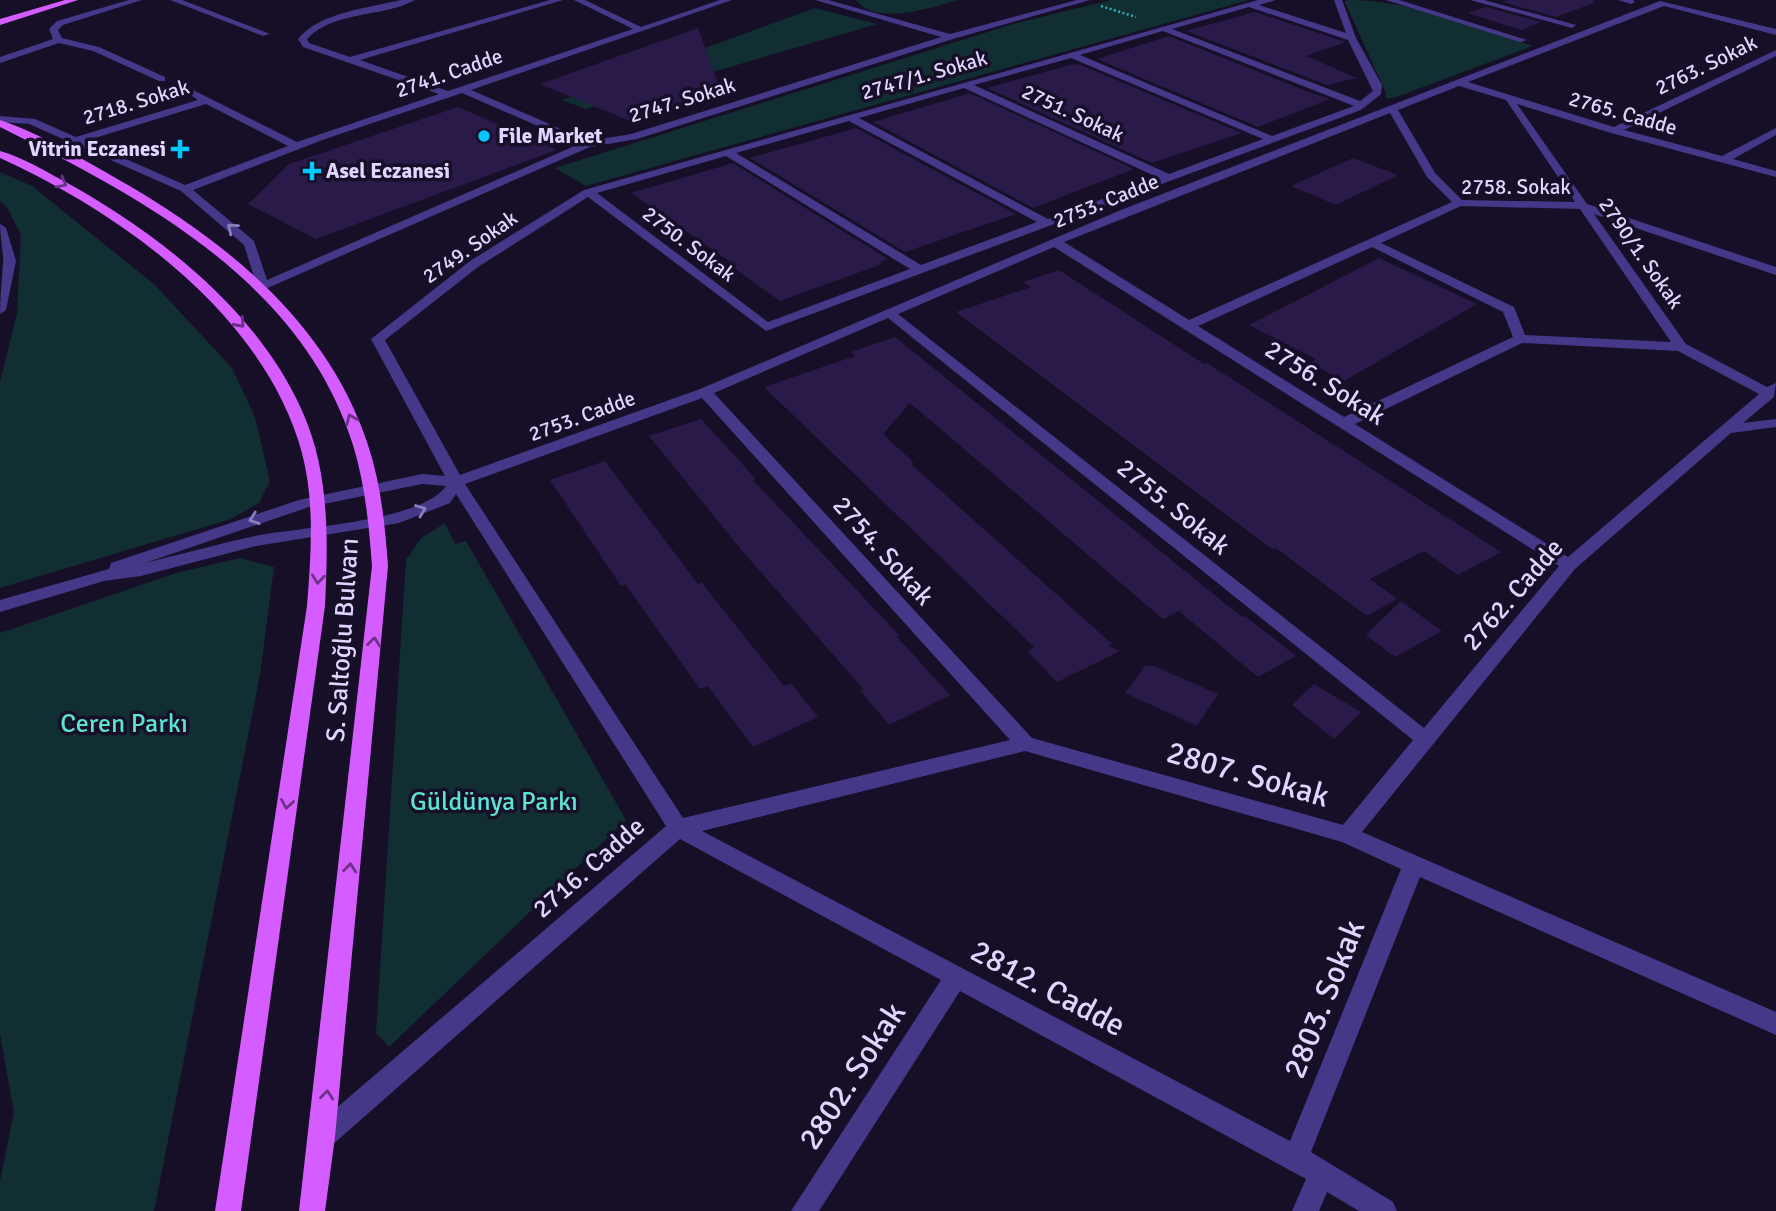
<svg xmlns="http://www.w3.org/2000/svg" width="1776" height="1211" viewBox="0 0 1776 1211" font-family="Signika,sans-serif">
  <rect width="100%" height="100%" fill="#160f27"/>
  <path fill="#112f32" d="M856 0H959C932 7 876 27 856 0Z
    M1111 0H1249L586 186 555 168 1013 24Z
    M1347 0C1411 0 1473 26 1533 46L1394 98H1385L1386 93 1345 2Z
    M815 8 877 24 586 109 562 100Z
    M0 172 32 186 155 285 232 368 255 417 270 481 259 503 231 519 0 588V382L17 313 21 235 7 207 0 201Z
    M445 523 455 544 466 541 626 820 389 1047 376 1033 406 560 421 538Z
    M240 558 274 567 260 675 154 1211H0V1181L14 1112 0 1034V633L176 573Z"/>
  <path fill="#291a49" d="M1508 0H1593L1594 3 1556 17 1502 2Z
    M1486 7 1541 22 1521 30 1468 13Z
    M1255 12 1346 42 1306 56 1357 78 1327 85 1186 31Z
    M698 28 722 94 705 101 700 99 635 123 540 84Z
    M1169 36 1306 91 1330 99 1258 127 1097 59Z
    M1073 64 1081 65 1242 133 1152 163 987 88Z
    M970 93 1134 169 1033 208 873 122Z
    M458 107 557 150 316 239 248 204 289 164Z
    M856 128 1016 214 905 252 750 158Z
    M1353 158 1398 175 1336 205 1291 186Z
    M733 163 888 259 880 262 882 264 780 301 729 264 732 263 631 193Z
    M1379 258 1477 304 1344 381 1310 363 1316 359 1249 325Z
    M1059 270 1204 364 1207 363 1501 552 1458 575 1424 551 1370 579 1397 599 1367 616 1276 548 1272 549 956 312 1031 287 1023 282Z
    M895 337 1242 617 1245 616 1296 656 1258 677 1179 611 1163 619 910 403 883 434 914 463 911 464 1112 644 1108 646 1120 651 1057 682 1027 651 1034 647 764 387 855 356 851 352Z
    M701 419 756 479 753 480 900 636 897 637 950 695 889 725 860 690 863 689 744 553 649 436Z
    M605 461 698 584 701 582 784 686 791 683 818 717 753 747 708 686 700 689 625 584 621 586 550 480Z
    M1401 601 1442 631 1395 657 1366 635Z
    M1145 666H1154L1218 694 1197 726 1125 693Z
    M1314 684 1361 712 1334 739 1292 705Z"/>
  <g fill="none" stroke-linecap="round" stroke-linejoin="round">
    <path stroke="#2cb4bc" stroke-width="2.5" stroke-dasharray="2 2.5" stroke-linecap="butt" d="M1101 6 1136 17"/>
    <path fill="#453888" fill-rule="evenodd" d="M129 0H142L63 25 58 30 62 38 99 47 165 77V81H159L93 51 59 43 0 63V57L53 39 49 29 57 21Z
      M170 0H182L270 34 263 36Z
      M401 0H415C383 18 334 10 307 39L309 43 350 57 550 0H563L360 60 448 91 633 29 574 0H585L641 27 720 0H732L471 90 589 141 631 134 941 37 815 0H828L950 34 1077 0H1090L953 39 637 139 590 147 263 290 257 286 244 245 181 191 29 124 0 122V116L35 119 76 137 198 100 186 92 191 89 297 142 439 94 303 47 298 39C320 12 368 8 401 0ZM462 93 579 144 267 280 254 241 193 190 325 139ZM206 104 288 146 185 185 85 141Z
      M1258 0H1276L1259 5 1346 33 1334 0H1342L1356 38 1382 85 1381 94 1361 110 766 331 588 197 478 267 385 340 460 475 700 389 1121 210 1660 1 1776 29V35L1664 6 1468 82 1614 127 1776 50V56L1624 130 1722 156 1776 128V135L1733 159 1776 171V177L1611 133 1517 104 1587 204 1776 267V275L1594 214 1686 344 1767 387 1776 383 1774 397 1743 423 1776 419V427L1731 433 1575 569 1362 832 1776 1012V1035L1420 877 1311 1152 1393 1202 1397 1211H1359L1327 1192 1319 1211H1292L1306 1179 960 991 819 1211H791L941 980 680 839 331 1146 322 1150 313 1146 309 1137 313 1128 666 826 456 494 450 503 399 523 256 546 141 576 104 581 0 612V600L109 569 111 563 299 500 422 474 445 476 371 339 470 261 584 190ZM1249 7 1348 40 1373 91 1360 101 1172 29ZM1163 31 1354 106 1272 136 1080 55ZM1071 58 1263 139 1169 174 974 85ZM1459 86 1506 100 1575 202 1462 200 1435 173 1398 110ZM964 88 1159 178 1048 219 859 118ZM1390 113 1427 177 1452 202 1189 320 1064 242ZM849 121 1037 222 921 265 736 153ZM726 156 910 269 768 322 597 193ZM1461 206 1580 209 1671 342 1525 335 1514 307 1381 243ZM1054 247 1559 566 1424 728 898 314ZM1372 247 1503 312 1513 337 1344 417 1198 326ZM888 318 1413 740 1343 825 1032 738 714 393ZM1522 343 1678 351 1759 394 1568 557 1355 424ZM702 398 1010 740 683 818 465 484ZM422 484 446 486C421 522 299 527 255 536 218 544 182 554 145 563L309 507ZM1025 751 1342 842 1401 869 1290 1141 702 831Z
      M1386 0H1399L1527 40 1520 42Z
      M1470 0H1484L1576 25 1572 28Z
      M1618 0H1633L1635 2 1631 4Z
      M0 224 6 228 16 261 6 310 0 314C0 297 2 280 3 263 4 255 0 236 0 224Z"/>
    <path fill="#d55cff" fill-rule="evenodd" d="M65 0H78L0 25V19Z
      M0 120C40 133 91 164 128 185 232 246 330 327 368 445 381 484 385 525 388 566L335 1137 325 1211H299L372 566C369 525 365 484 353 445 302 282 143 198 0 127Z
      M0 151C22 157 43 170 62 180 157 232 259 311 303 413 330 474 328 541 325 606L241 1211H215L307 606C311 555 315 503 302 453 265 316 123 214 0 158Z"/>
  </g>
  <defs><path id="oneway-chevron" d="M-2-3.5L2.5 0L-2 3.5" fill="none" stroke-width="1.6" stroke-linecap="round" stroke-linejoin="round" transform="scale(1.75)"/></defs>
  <g stroke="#6c3288">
    <use href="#oneway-chevron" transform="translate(62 183) rotate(28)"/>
    <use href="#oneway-chevron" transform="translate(240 323) rotate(48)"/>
    <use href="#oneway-chevron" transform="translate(351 419) rotate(-114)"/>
    <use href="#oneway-chevron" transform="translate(318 579) rotate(96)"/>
    <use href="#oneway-chevron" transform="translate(374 642) rotate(-84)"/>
    <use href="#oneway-chevron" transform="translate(287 804) rotate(99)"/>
    <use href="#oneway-chevron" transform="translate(350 868) rotate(-84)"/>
    <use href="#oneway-chevron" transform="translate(327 1095) rotate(-84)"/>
  </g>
  <g stroke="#8a7fbe">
    <use href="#oneway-chevron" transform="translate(232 228) rotate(-140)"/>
    <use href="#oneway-chevron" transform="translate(421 510) rotate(-21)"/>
    <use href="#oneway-chevron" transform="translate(254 519) rotate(161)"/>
  </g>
  <g fill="#01c8ff" stroke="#160f27" stroke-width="2.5">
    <circle cx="484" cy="136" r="7"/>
    <path d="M176.5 138.5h7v7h7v7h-7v7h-7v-7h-7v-7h7z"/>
    <path d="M308.5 160.5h7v7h7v7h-7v7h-7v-7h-7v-7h7z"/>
  </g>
  <g text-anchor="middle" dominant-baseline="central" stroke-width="7" stroke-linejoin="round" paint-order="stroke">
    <g font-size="21" fill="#dfd5ff" stroke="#160f27">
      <text transform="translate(1706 65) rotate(-26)">2763. Sokak</text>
      <text transform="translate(449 73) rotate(-19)">2741. Cadde</text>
      <text transform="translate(924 75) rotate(-16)">2747/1. Sokak</text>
      <text transform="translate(682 100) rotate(-17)">2747. Sokak</text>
      <text transform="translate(136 102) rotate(-17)">2718. Sokak</text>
      <text transform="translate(1073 113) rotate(25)">2751. Sokak</text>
      <text transform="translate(1623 113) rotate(16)">2765. Cadde</text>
      <text x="1516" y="187">2758. Sokak</text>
      <text transform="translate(1106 201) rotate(-22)">2753. Cadde</text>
      <text transform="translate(689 244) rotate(37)">2750. Sokak</text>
      <text transform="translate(470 247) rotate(-35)">2749. Sokak</text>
      <text transform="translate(1641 253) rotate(55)">2790/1. Sokak</text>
      <text transform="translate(582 416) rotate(-20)">2753. Cadde</text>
    </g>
    <g font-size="21" font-weight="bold" fill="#dfd5ff" stroke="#160f27" text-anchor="start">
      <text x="498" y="136">File Market</text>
      <text x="166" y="149" text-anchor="end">Vitrin Eczanesi</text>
      <text x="326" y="171">Asel Eczanesi</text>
    </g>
    <g font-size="26" fill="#dfd5ff" stroke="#160f27">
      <text transform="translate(1325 383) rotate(32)">2756. Sokak</text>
      <text transform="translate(1173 507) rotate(39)">2755. Sokak</text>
      <text transform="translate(883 551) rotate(48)">2754. Sokak</text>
      <text transform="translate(1513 595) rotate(-49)">2762. Cadde</text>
      <text transform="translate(343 640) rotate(-86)">S. Saltoğlu Bulvarı</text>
      <text transform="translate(589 868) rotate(-41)">2716. Cadde</text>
    </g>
    <g font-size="26" fill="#5ce4d2" stroke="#160f27">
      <text x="124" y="724">Ceren Parkı</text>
      <text x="494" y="802">Güldünya Parkı</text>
    </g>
    <g font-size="32" fill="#dfd5ff" stroke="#160f27">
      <text transform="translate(1248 774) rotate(16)">2807. Sokak</text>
      <text transform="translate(1048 988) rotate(28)">2812. Cadde</text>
      <text transform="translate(1324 999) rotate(-68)">2803. Sokak</text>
      <text transform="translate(852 1076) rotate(-57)">2802. Sokak</text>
    </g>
  </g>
</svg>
